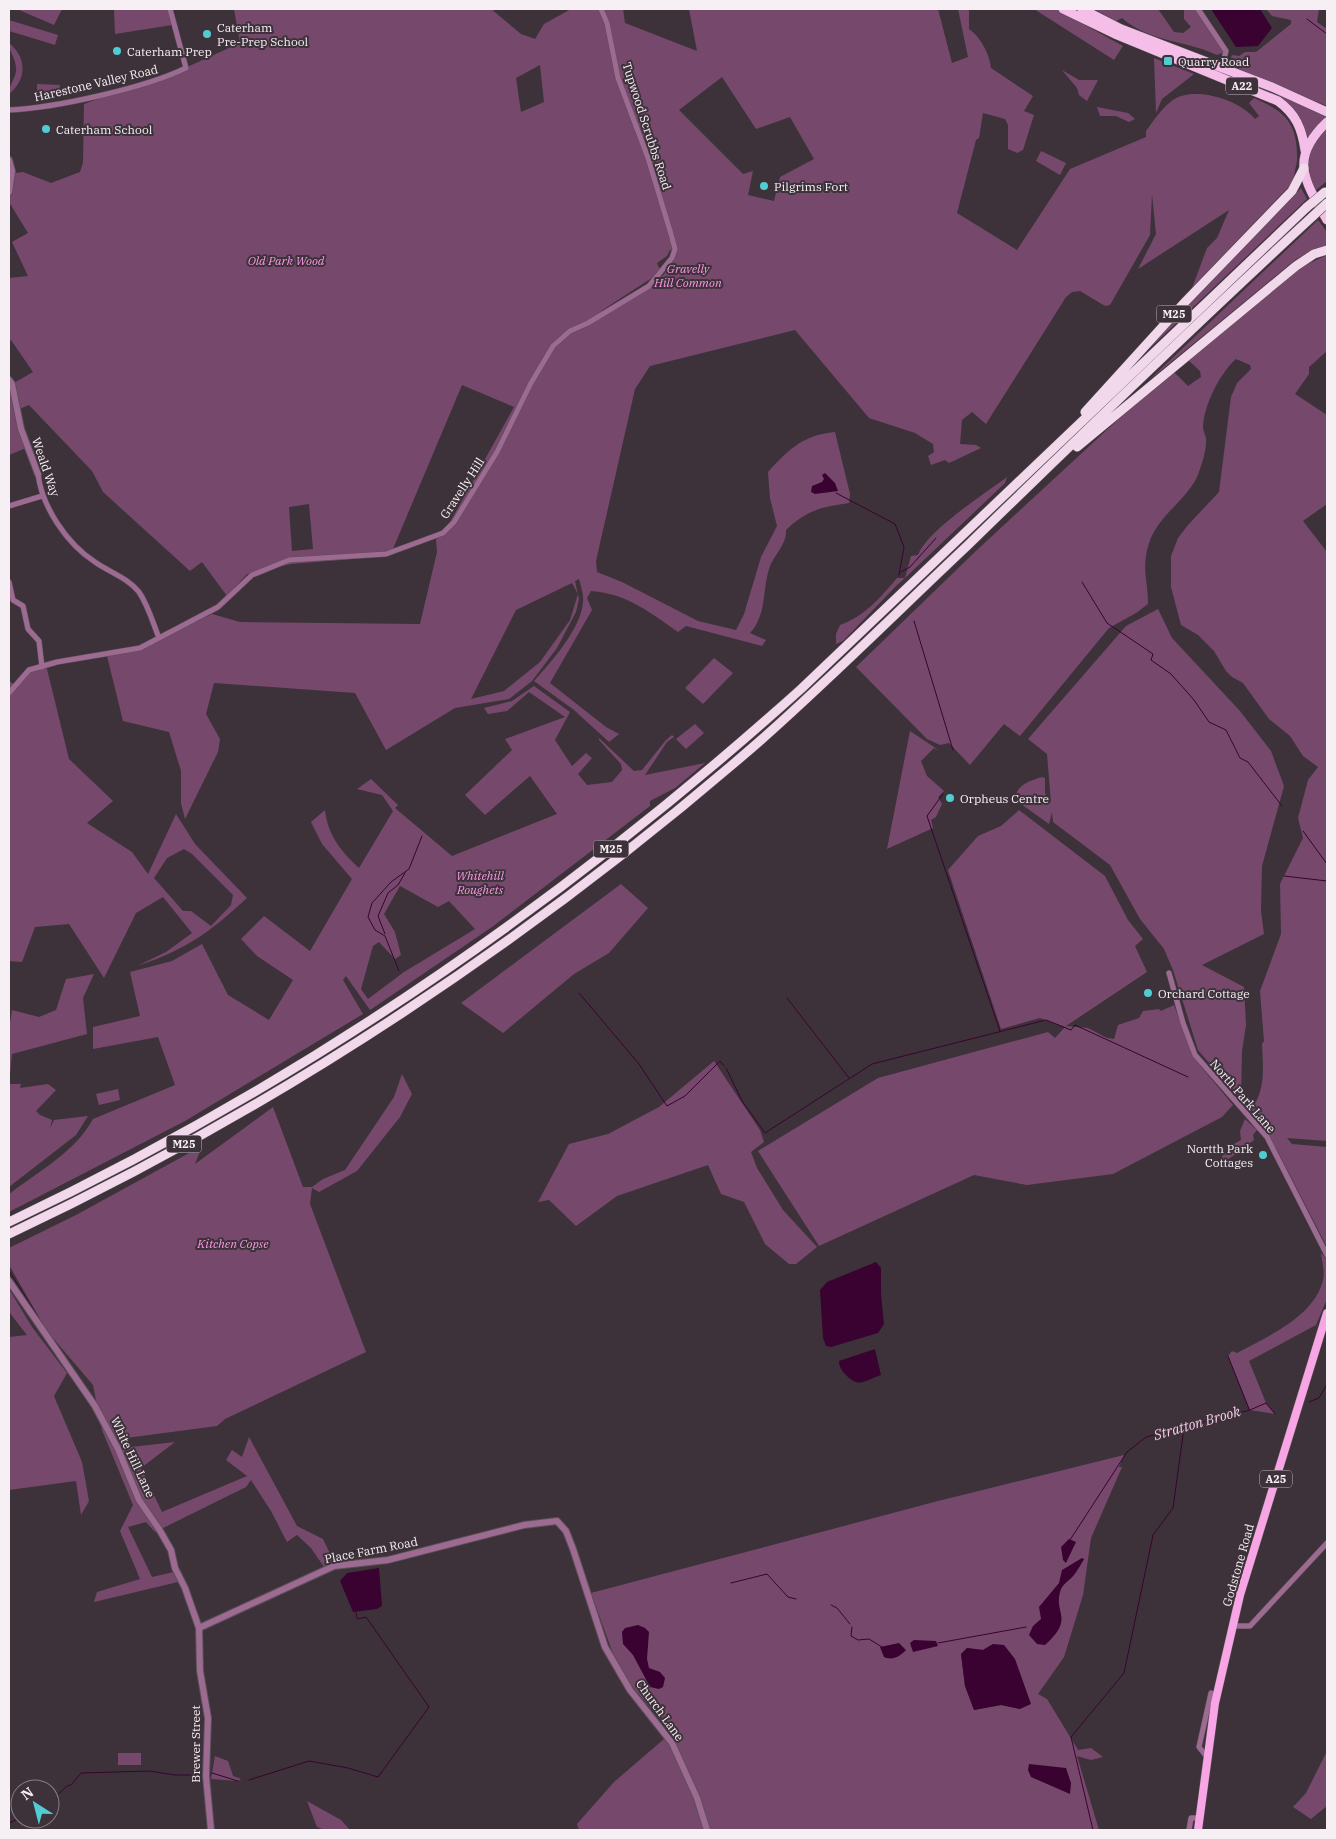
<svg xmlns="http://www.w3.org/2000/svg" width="1336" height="1839" viewBox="0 0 1336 1839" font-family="'IBM Plex Serif',serif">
  <rect width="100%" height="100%" fill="#3d323a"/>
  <path fill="#76496c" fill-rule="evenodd" d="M17 9H62L54 25Z
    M114 9H168L172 25 115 34Z
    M234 9H491L521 34 535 39 544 24 571 9H623L625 23 697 51 689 9H938L952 63 968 57 958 9H969V29C980 36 990 55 991 68L1033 96 1024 111 1034 115 1023 150 1017 153 1008 149V125L1005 119 983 113 979 138 976 140 957 213 1017 250 1070 169 1146 137V131C1155 119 1166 101 1181 96 1204 89 1240 101 1255 119L1259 116 1249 103 1254 98C1287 112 1298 125 1297 161 1296 168 1293 175 1295 180L1192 288 1207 248 1217 238 1229 210 1138 269 1156 234 1152 194 1150 235 1110 305 1105 306 1080 291 1072 292 1066 297 986 424 972 412 962 420 960 444 976 445 981 448 949 463 945 460 931 465 928 456 934 452 933 444 915 433 869 418 795 330 650 366 635 389 596 561 597 572 622 582 698 621 736 630 744 614 761 557 777 526 770 498 768 472C789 449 803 435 835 432L850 494 849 503C821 507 807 510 786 530 787 545 773 556 769 569 762 592 767 614 750 633L766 640 762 646 686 626 678 632C649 612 628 594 591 591L587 598 592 610 550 683 606 727 619 734 609 742 574 710 534 681C551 662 581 629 583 602 584 596 581 586 579 579L575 581 579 599 576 612 557 648 532 681 509 699 455 708 386 750 355 693 214 683 206 714 220 739 218 752 185 819 181 803V771L169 732 123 721 106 652 140 648 212 614 240 622 420 624 437 552 436 540 449 524 514 407 462 385 390 556 291 564 247 574 227 596 202 562 190 571 103 492 92 471 29 405 17 410 12 384 33 372 11 340 9 341V278L28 276 12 242 28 233 9 202 15 173 23 172 51 183 80 172 83 163 84 104 185 68 240 43ZM540 65 544 102 521 112 516 78ZM722 77 756 129 790 117 814 159 780 177 774 201 748 195 753 171 743 174 679 110ZM670 250 677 252C667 285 629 296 605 316L601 311 661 272 657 263 667 256ZM309 504 313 549 292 551 289 507ZM572 583 578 594 570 620 540 662 504 691 471 699 516 610Z
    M1034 9H1056L1123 46 1114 60Z
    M1094 9H1158L1174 32 1183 33 1191 27 1184 19V10L1196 9 1225 52 1217 55C1185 40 1149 42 1122 18L1116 21Z
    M1266 9H1319L1317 22 1327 29V106L1249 75 1235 66 1231 58 1232 55 1239 56 1245 52H1256L1291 24V20L1272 16Z
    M9 20 58 35 55 45 9 31Z
    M9 43C27 57 27 80 9 94 9 84 15 80 16 71 17 59 9 53 9 43Z
    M1154 58 1194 74 1162 99 1156 113Z
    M1062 70 1079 80H1098L1087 101 1079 95 1077 88Z
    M1228 75 1327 115V120L1313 130 1307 141 1303 123 1296 113Z
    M37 84 60 85 59 97H37Z
    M1097 107 1128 113 1135 119 1129 122 1116 116H1100Z
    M1327 126V181L1315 191C1304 163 1308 149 1327 126Z
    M1041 151 1066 163 1060 175 1036 161Z
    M1301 188 1307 199 1150 348 1148 347Z
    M1318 220 1327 232V246L1314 249 1295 260 1148 381Z
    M1327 255V351L1309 367V374L1295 394 1327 415V504L1303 521 1327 552V1141L1287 1138 1292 1144 1327 1147V1247L1277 1150 1251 1110C1266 1090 1263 1068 1262 1044L1264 1041 1260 991 1281 934 1280 884 1303 838 1298 818 1308 780 1318 767 1303 756 1290 736 1269 719 1243 683 1232 677 1226 671 1214 651 1198 635 1181 625 1171 587V556L1178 538 1188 525 1219 492 1231 397 1237 383 1251 369 1250 365 1236 359C1220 373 1204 405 1203 427 1203 431 1205 434 1206 438 1207 450 1201 468 1196 479 1183 503 1158 516 1149 543 1141 568 1148 580 1148 604L1136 613 1109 628 1020 736 1004 724 970 765 949 743 940 745 927 739 856 667 977 550 1136 403 1174 372 1188 386 1201 377 1200 371 1188 360 1297 269Z
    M9 384 26 448 9 455Z
    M1007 477 1005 483 905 578 897 585 843 641 836 644V634L840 625C865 616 880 598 897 578H905L911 556 918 555C928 530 984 494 1007 477Z
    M1158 609 1172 638 1240 711 1271 751 1284 786 1262 866 1261 911 1264 934 1202 965 1244 987 1246 1025 1242 1051 1241 1100 1198 1050 1173 970 1164 949 1140 919 1110 865 1053 822 1052 812 1049 824 1021 804 1015 797C1019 783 1030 781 1042 777L1045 778V793L1051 803 1047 754 1028 739 1126 626Z
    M714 658 733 673 703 704 685 688Z
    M46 665 69 759 113 801 87 823 132 852 148 874 176 814 195 844 247 898C209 933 187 949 137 966L166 952 192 933 163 897 136 913 104 978 69 924 35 927 22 962 9 961V681L15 685 29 670ZM184 849 192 854 233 895 231 905 211 926 191 911H183L154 878 167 858Z
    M534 686 570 712 555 740 572 766 586 753 592 758 578 774 587 785 612 782 622 770 621 764 599 740V738L634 771 642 770 666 740 672 735 674 737 667 742 645 775 705 763 675 788 650 801V806L492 927 370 1010 346 976 343 980 363 1014 185 1121 9 1212V1194C38 1172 76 1151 93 1119L175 1085 158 1037 93 1049V1027L140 1016 130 972 172 961 202 944 228 995 269 1020 293 980 257 956 241 939 264 916 310 951 352 879 322 844 311 822 325 810C328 836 341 851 359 868L393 811 382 795 357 789 371 779 398 805 395 808 452 856 557 814 530 776 485 815 465 795 512 750 505 739 565 717 529 692 507 711 488 714 484 708 512 701ZM400 886 438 907 449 901 475 929 404 972 368 999 361 989 373 946 379 942 395 959 401 955 395 932 384 914Z
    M695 724 704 733 686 749 676 739Z
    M910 731 940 751 934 748 921 761 927 776 944 791 938 797 942 804 936 817 931 820 933 828 887 849Z
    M1019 810 1105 876 1128 920 1143 939 1135 946 1147 972 1066 1026 1088 1028 1107 1038 1114 1039 1118 1025 1139 1018 1143 1011 1159 1009 1161 1011 1174 1005 1194 1058 1233 1105 1222 1117 1113 1174 1027 1185 974 1175 819 1246 758 1151 878 1078 1048 1032 1055 1038 1065 1027 1040 1018 1001 1029 948 870 978 836 1001 826Z
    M621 884 648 908 609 953 574 974 503 1033 461 1003Z
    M94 974 83 998 87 1034 12 1054 9 1084H21L20 1088 48 1084 56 1090 36 1111 40 1115 52 1120 50 1128 54 1120 88 1116 76 1135 9 1187V1029L12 1010 39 1017 56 1010 66 979Z
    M714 1061 760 1130 764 1142 751 1152 757 1168 783 1210 817 1247 796 1264H789L765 1244 744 1202 721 1194 708 1165 617 1196 576 1226 549 1200 538 1202 569 1144 608 1134 659 1107Z
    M402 1074 412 1094 400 1117 357 1171 319 1192 312 1188 310 1204 366 1352 225 1419 217 1426 126 1438 131 1447 175 1442 141 1468 162 1512 247 1476 226 1460 232 1450 242 1457 249 1437 297 1526 323 1539 334 1562 324 1567 311 1548 297 1535 287 1542 271 1511 251 1480 246 1487 155 1532 146 1522 128 1527 152 1577 174 1572 178 1582 94 1602 97 1592 140 1579 120 1531 133 1505 102 1430 93 1385 47 1331 9 1265V1248L76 1215 202 1146 195 1164 273 1107 303 1187H312L323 1179 345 1170 394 1097Z
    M118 1089 120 1100 99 1105 96 1094Z
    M1245 1119 1257 1130 1253 1135 1254 1140 1249 1144V1154L1238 1150 1236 1154 1220 1164 1219 1161C1226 1151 1231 1145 1241 1140L1240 1131Z
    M1321 1253 1327 1260V1299L1316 1325 1249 1361 1266 1403 1275 1414 1250 1410 1228 1356 1232 1351 1237 1353C1267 1337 1315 1316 1323 1280 1325 1272 1322 1261 1321 1253Z
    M9 1289 32 1327 67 1373 54 1396 82 1462 89 1501 81 1515 76 1481 9 1490V1337L27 1335 9 1312Z
    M1124 1455 1119 1467H1122L1091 1538 1083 1595 1064 1657 1038 1694 1047 1699 1078 1750 1091 1748 1103 1757 1091 1760 1077 1756 1099 1830H579L577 1824 614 1782 671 1733 632 1686 615 1659 591 1593 938 1501ZM993 1644 1020 1709 1001 1705 974 1710 965 1686 961 1654 967 1648 983 1650Z
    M1327 1751V1806L1311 1819 1293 1807 1306 1793Z
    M118 1753H141V1765H118Z
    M215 1756 228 1761 233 1776 241 1779 238 1781 211 1779Z
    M307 1801 341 1820 350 1830H325L317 1827Z"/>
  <path fill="#3a0231" d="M1211 9H1260L1272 28 1258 46 1236 47Z
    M825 473 835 483 838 491 815 494 811 492 812 486 822 482 824 479 822 475Z
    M876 1262 881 1268V1294L884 1324 878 1333 831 1347 826 1346 823 1338 820 1290 827 1282Z
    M875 1349 881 1375C865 1380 859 1389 846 1375 842 1371 839 1367 839 1361Z
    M1069 1539 1076 1542 1066 1563 1063 1560 1061 1547Z
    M1082 1558 1084 1559C1081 1564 1078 1570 1074 1575 1070 1580 1064 1583 1061 1589 1052 1614 1076 1617 1045 1645L1037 1644 1029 1635 1033 1626 1041 1619 1039 1607 1059 1583 1062 1570Z
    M379 1568 382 1606 377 1609 353 1612 340 1581 347 1573Z
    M638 1625 645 1628 649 1632 647 1659 649 1668 660 1672 665 1678 663 1687 659 1689 650 1687 633 1655 623 1644 622 1632 625 1628Z
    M914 1640 936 1641 938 1646 913 1652 910 1643Z
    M899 1643 906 1650C900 1656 893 1661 884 1657L880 1647Z
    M993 1644 1004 1645 1015 1659 1031 1704 1020 1709 1001 1705 974 1710 965 1686 961 1654 967 1648 983 1650Z
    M1029 1764 1066 1768 1071 1783 1070 1794 1031 1777 1028 1770Z"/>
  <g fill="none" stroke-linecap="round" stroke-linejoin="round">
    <path stroke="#3a0231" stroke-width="1" d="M1307 19 1327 34
      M836 493 895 524 904 547 899 575
      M901 572 910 567 936 538
      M1082 582 1107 623 1153 654 1151 660 1171 674 1194 700 1209 722 1226 730 1240 758 1248 762 1282 806
      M914 621 953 750
      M943 794 927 816 1000 1031
      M1303 831 1327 864
      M1284 876 1327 881
      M385 934 378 916 388 893 398 885 405 873
      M399 971 385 936 375 930 368 917 372 903 391 882 409 869 422 836
      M579 993 639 1064 667 1106 685 1096 720 1061 724 1066
      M787 998 849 1078
      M726 1068 742 1101 765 1133 872 1064 1046 1020 1071 1030 1075 1025 1188 1077
      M9 1271 37 1315
      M1228 1356 1249 1409
      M1309 1402 1319 1398 1327 1384
      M1070 1540 1127 1452 1146 1437 1250 1410 1266 1403 1275 1414
      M352 1551 370 1550 381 1553
      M731 1583 767 1574 788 1597 796 1599
      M831 1605 837 1608 850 1624
      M852 1627 851 1636 858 1640 869 1639 882 1647
      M938 1643 1026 1627
      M212 1773 238 1781
      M249 1780 309 1761 348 1768 378 1777 429 1707 366 1617 357 1619 356 1612
      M50 1802 67 1786 71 1785 81 1773 149 1771 175 1775H201
      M9 1823 20 1818
      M1093 1830 1071 1737 1124 1673 1153 1535 1173 1508 1184 1428"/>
    <g stroke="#5b5058" stroke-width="6">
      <path id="minor" d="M1198 9 1226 51 1221 70
        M9 110C55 108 145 88 186 68L170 9
        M38 474C42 507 67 544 95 562 109 572 128 578 139 592 148 605 153 623 159 638
        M9 506 42 496
        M9 582 13 600 23 606 28 629 39 641 42 667
        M9 693 29 670 57 662 140 648 218 607 252 575 289 560 386 554 443 533 454 522 497 452 531 383 553 346 570 331 588 323 649 286 672 258 675 249 671 234 648 158 618 78 607 23 601 9
        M1169 973 1183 1023 1195 1055 1267 1137 1327 1255
        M1233 1626H1250L1327 1543
        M1207 1757 1199 1747 1211 1693
        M1189 1830 1191 1818H1199"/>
    </g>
    <g stroke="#5b5058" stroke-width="8">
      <path id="tertiary" d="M9 160 12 171 9 192
        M9 380 12 384 21 429 38 474
        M9 1281 95 1406 118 1449 139 1500 159 1529 171 1550 175 1568 185 1588 199 1628 200 1671 208 1718 206 1776 211 1830
        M199 1628 334 1566 388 1560 524 1525 557 1521 566 1531 573 1549 605 1647 630 1690 672 1743 697 1798 707 1830"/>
    </g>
    <g stroke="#5b5058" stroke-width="9">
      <path id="primary" d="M1198 1830 1215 1703 1240 1595 1327 1313"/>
    </g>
    <g stroke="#5b5058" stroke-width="10">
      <path id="trunk" d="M1063 9 1115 34 1278 101C1296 114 1302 129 1305 150
        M1082 9 1121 29 1272 87 1327 112
        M1327 122C1289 158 1304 180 1327 220"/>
    </g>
    <g stroke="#5b5058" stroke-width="10">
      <path id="motorway" d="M1085 412 1185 302 1292 191 1304 168
        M1077 447 1296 266 1314 254 1327 250
        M9 1222C299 1085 563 903 801 689L1307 207
        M9 1234C281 1106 535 937 761 740 832 677 899 610 968 545 1082 434 1196 324 1313 216"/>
    </g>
    <use href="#minor" stroke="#9d6a91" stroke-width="5"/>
    <use href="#tertiary" stroke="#9d6a91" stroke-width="6"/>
    <use href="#primary" stroke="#f8a5e5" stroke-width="8"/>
    <use href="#trunk" stroke="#f5bee8" stroke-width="9"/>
    <use href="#motorway" stroke="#f2d8eb" stroke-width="9"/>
    <g stroke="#5b5058" stroke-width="10" stroke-linecap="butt">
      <path id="motorway-bridge" d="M1307 207 1325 192
        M1313 216 1327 203"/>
    </g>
    <use href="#motorway-bridge" stroke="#f2d8eb" stroke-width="9"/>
  </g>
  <g fill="#51ccd3" stroke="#3d323a" stroke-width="2">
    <circle cx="207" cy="34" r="5"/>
    <circle cx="117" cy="51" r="5"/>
    <rect x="1163" y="56" width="10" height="10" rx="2.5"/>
    <circle cx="46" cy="129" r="5"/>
    <circle cx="764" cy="186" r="5"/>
    <circle cx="950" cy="798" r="5"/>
    <circle cx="1148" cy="993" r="5"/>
    <circle cx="1263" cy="1155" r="5"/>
  </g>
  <g text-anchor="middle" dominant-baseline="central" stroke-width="4" stroke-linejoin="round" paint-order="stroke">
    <g fill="#3d323a" stroke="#beb6bc" stroke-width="1">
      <rect x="1226" y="77.5" width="32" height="17" rx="4"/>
      <rect x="1156.5" y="305.5" width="35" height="17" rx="4"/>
      <rect x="593.5" y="840.5" width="35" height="17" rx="4"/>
      <rect x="166.5" y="1135.5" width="35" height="17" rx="4"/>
      <rect x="1260" y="1470.5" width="32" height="17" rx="4"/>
    </g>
    <g font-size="11" font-weight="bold" fill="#f6eff4">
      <text x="1242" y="86">A22</text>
      <text x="1174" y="314">M25</text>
      <text x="611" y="849">M25</text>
      <text x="184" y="1144">M25</text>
      <text x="1276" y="1479">A25</text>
    </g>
    <g font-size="12" fill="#f6eff4" stroke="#3d323a" text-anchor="start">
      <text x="217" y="27">Caterham<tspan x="217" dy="14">Pre-Prep School</tspan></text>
      <text x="127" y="51">Caterham Prep</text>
      <text x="1178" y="61">Quarry Road</text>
      <text x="56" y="129">Caterham School</text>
      <text x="774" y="186">Pilgrims Fort</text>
      <text x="960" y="798">Orpheus Centre</text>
      <text x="1158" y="993">Orchard Cottage</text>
      <text x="1253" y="1148" text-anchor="end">Nortth Park<tspan x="1253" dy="14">Cottages</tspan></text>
    </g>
    <g font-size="12" fill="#f6eff4" stroke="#3d323a">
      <text transform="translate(96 83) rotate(-13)">Harestone Valley Road</text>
      <text transform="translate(647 126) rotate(72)">Tupwood Scrubbs Road</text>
      <text transform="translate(46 467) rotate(71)">Weald Way</text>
      <text transform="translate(462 488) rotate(-57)">Gravelly Hill</text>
      <text transform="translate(1243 1096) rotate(49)">North Park Lane</text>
      <text transform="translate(133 1457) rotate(65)">White Hill Lane</text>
      <text transform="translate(371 1550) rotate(-11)">Place Farm Road</text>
      <text transform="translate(1238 1565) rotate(-74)">Godstone Road</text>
      <text transform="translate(660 1710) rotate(54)">Church Lane</text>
      <text transform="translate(195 1744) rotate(-90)">Brewer Street</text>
    </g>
    <g font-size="12" font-style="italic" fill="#fd96e7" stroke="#3d323a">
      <text x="286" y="260">Old Park Wood</text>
      <text x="688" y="268">Gravelly<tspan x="688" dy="14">Hill Common</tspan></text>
      <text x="480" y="875">Whitehill<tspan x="480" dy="14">Roughets</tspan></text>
      <text x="233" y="1243">Kitchen Copse</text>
    </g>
    <g font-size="14" font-style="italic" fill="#f6cceb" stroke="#3d323a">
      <text transform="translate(1197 1423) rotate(-16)">Stratton Brook</text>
    </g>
  </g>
  <rect width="1336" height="1839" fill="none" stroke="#f6eff4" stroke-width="20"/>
  <g transform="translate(35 1804) rotate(324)"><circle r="24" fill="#3d323a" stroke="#877e84"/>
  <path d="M0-4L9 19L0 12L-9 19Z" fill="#51ccd3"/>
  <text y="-8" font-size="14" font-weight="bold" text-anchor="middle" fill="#f6eff4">N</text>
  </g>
</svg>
